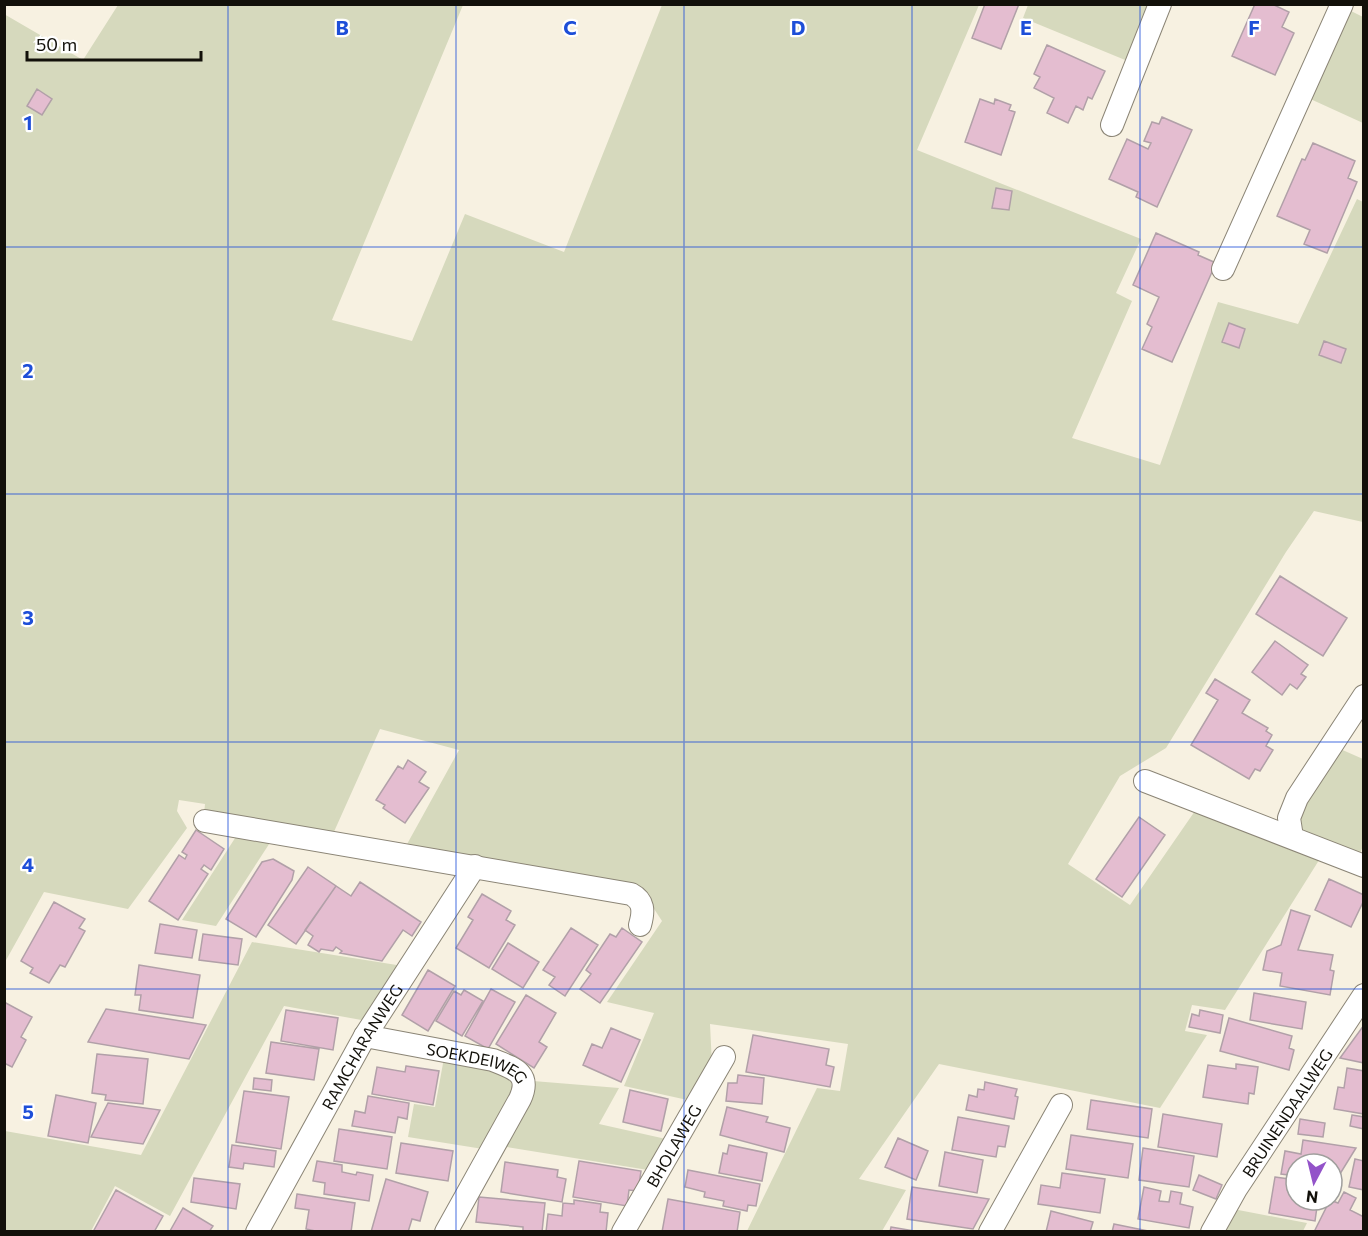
<svg xmlns="http://www.w3.org/2000/svg" width="1368" height="1236" viewBox="0 0 1368 1236" font-family="Commissioner,sans-serif">
  <rect width="100%" height="100%" fill="#f7f1e1"/>
  <path fill="#d6d9bd" d="M118 5H463L332 320 412 341 465 214 564 252 662 5H979L917 150 1141 239 1116 293 1132 301 1072 438 1160 465 1218 302 1298 324 1357 199 1363 202V522L1314 511 1286 552 1166 748 1120 776 1068 864 1130 905 1197 808 1321 857 1225 1010 1192 1005 1185 1031 1207 1035 1160 1108 939 1064 859 1179 906 1190 882 1231H747L817 1088 840 1091 848 1044 710 1024 712 1065 692 1101 624 1086 654 1013 607 1002 662 921 641 889 406 846 459 750 380 729 333 834 204 814 205 804 179 800 177 811 187 828 128 909 44 892 5 962 4 14 83 60Z
    M1028 5H1153L1130 62 1023 18Z
    M1345 8 1363 17V123L1306 97Z
    M1338 748 1363 759V846L1358 858 1300 833 1298 809Z
    M239 832 273 838 216 926 182 920Z
    M252 942 403 966 367 1021 284 1006 170 1216 115 1186 91 1231 5 1232V1131L141 1155Z
    M444 1058 483 1065 512 1077 515 1083 483 1149 408 1137 414 1104 435 1107Z
    M533 1081 619 1088 599 1124 666 1139 648 1170 500 1146Z
    M1233 1209 1307 1223 1303 1231 1220 1232Z"/>
  <path fill="#e4bdd0" stroke="#b1a0a8" stroke-width="1.5" d="M985 4H1019L1001 49 972 38Z
    M1255 4H1272L1289 12 1282 27 1294 33 1275 75 1232 56Z
    M1047 45 1105 71 1092 99 1088 97 1083 110 1076 106 1068 123 1047 113 1054 98 1034 88 1040 77 1034 74Z
    M37 89 52 99 42 115 27 106Z
    M980 99 994 104 995 99 1011 105 1009 110 1015 112 1001 155 965 142Z
    M1162 117 1192 130 1157 207 1136 197 1138 192 1109 179 1127 139 1148 149 1151 143 1144 141 1152 122 1159 124Z
    M1313 143 1355 161 1348 178 1357 182 1327 253 1304 244 1310 230 1277 216 1302 159 1305 160Z
    M996 188 1012 191 1009 210 992 208Z
    M1156 233 1199 252 1198 255 1216 263 1172 362 1142 349 1152 327 1147 324 1159 297 1133 285Z
    M1229 323 1245 329 1239 348 1222 342Z
    M1324 341 1346 349 1341 363 1319 355Z
    M1280 576 1347 618 1323 656 1256 614Z
    M1275 641 1308 665 1301 674 1306 677 1297 689 1290 684 1282 695 1252 672Z
    M1215 679 1250 700 1242 713 1268 728 1266 731 1272 735 1266 746 1273 750 1260 771 1255 769 1249 779 1191 745 1218 700 1206 693Z
    M408 760 426 772 419 782 429 788 405 823 383 808 385 805 376 800 398 766 403 769Z
    M1139 817 1165 835 1122 897 1096 879Z
    M196 830 224 849 211 870 204 865 201 869 208 874 178 920 149 901 179 855 185 859 187 855 182 852Z
    M273 859 294 871 292 880 256 937 226 919 262 862Z
    M308 867 336 886 296 944 268 925Z
    M1329 879 1364 895V900L1351 927 1315 910Z
    M360 882 421 922 412 936 403 930 382 961 340 953 342 951 336 947 333 951 321 949 319 952 308 945 313 936 305 930 336 886 351 896Z
    M482 894 511 911 506 920 515 925 489 968 456 948 473 920 468 917Z
    M54 902 85 919 79 928 85 931 65 967 60 965 49 983 30 973 33 968 21 961Z
    M1291 910 1310 916 1298 950 1333 955 1330 970 1334 971 1330 995 1280 986 1282 973 1263 970 1267 951 1281 945Z
    M160 924 197 930 192 958 155 953Z
    M571 928 598 945 565 996 549 985 555 977 543 970Z
    M622 928 642 942 600 1003 580 989 591 974 586 970 610 934 616 937Z
    M203 934 242 939 238 965 199 960Z
    M508 943 539 962 523 988 492 969Z
    M139 965 200 975 193 1018 139 1010 141 995H135Z
    M428 970 455 986 428 1031 402 1015Z
    M491 989 515 1002 488 1049 465 1036Z
    M464 990 483 1001 462 1036 436 1021 454 991 461 995Z
    M1254 993 1306 1002 1302 1029 1250 1020Z
    M526 995 556 1013 539 1042 547 1047 534 1068 496 1044Z
    M4 1002 32 1017 21 1037 26 1040 12 1067 4 1063Z
    M106 1009 206 1025 189 1059 88 1042Z
    M286 1010 338 1018 333 1050 281 1041Z
    M1200 1010 1223 1015 1220 1033 1189 1027 1192 1014 1199 1016Z
    M1229 1018 1292 1036 1289 1048 1294 1050 1289 1070 1220 1051Z
    M1364 1025V1063L1340 1058Z
    M611 1028 640 1040 621 1082 583 1065 592 1044 602 1048Z
    M753 1035 829 1049 826 1065 834 1067 830 1087 746 1072Z
    M271 1042 319 1049 314 1080 266 1073Z
    M97 1054 148 1059 143 1104 105 1100 106 1095 92 1093Z
    M1236 1064 1258 1067 1254 1094 1249 1093 1248 1104 1203 1097 1208 1065 1236 1069Z
    M406 1066 439 1071 433 1105 372 1094 377 1067 405 1072Z
    M1347 1068 1364 1071V1114L1334 1109 1338 1087 1344 1088Z
    M738 1075 764 1078 762 1104 726 1101 728 1083H737Z
    M254 1078 272 1080 271 1091 253 1089Z
    M985 1082 1017 1089 1015 1096 1018 1097 1014 1119 966 1110 969 1095 977 1097 978 1089 984 1090Z
    M630 1090 668 1099 661 1131 623 1122Z
    M244 1091 289 1097 281 1149 236 1142Z
    M56 1095 96 1103 88 1143 48 1136Z
    M368 1096 409 1103 407 1119 398 1117 395 1133 352 1126 355 1111 365 1113Z
    M1091 1100 1152 1109 1148 1138 1087 1129Z
    M108 1103 160 1110 143 1144 91 1137Z
    M727 1107 768 1117 766 1122 790 1128 784 1152 720 1135Z
    M1163 1114 1222 1124 1217 1157 1158 1147Z
    M1352 1115 1364 1117V1129L1350 1126Z
    M958 1117 1009 1126 1005 1147 998 1146 996 1157 952 1150Z
    M1300 1119 1325 1123 1323 1137 1298 1134Z
    M339 1129 392 1137 387 1169 334 1161Z
    M1071 1135 1133 1144 1128 1178 1066 1169Z
    M898 1138 928 1151 916 1180 885 1167Z
    M1303 1140 1356 1148 1335 1182H1332V1164H1296V1176L1281 1174 1285 1151 1301 1154Z
    M401 1143 453 1151 448 1181 396 1173Z
    M232 1145 276 1151 274 1167 244 1163 243 1169 229 1167Z
    M729 1145 767 1153 762 1181 719 1173 723 1153 727 1154Z
    M1143 1148 1194 1156 1189 1187 1139 1180Z
    M945 1152 983 1160 977 1193 939 1186Z
    M1355 1159 1364 1161V1190L1349 1187Z
    M317 1161 342 1165V1172L356 1175 357 1172 373 1175 369 1201 324 1194 325 1183 313 1181Z
    M579 1161 641 1171 638 1191 629 1190 627 1206 573 1197Z
    M505 1162 558 1170 557 1177 566 1179 562 1202 501 1192Z
    M688 1170 760 1184 756 1206 748 1205 747 1211 723 1206 724 1201 704 1197 705 1192 685 1187Z
    M1062 1173 1105 1179 1100 1213 1038 1204 1041 1185 1060 1188Z
    M1199 1175 1222 1185 1216 1199 1193 1190Z
    M1275 1177 1296 1180V1200H1325H1318L1315 1221 1269 1213Z
    M194 1178 240 1184 236 1209 191 1202Z
    M386 1179 428 1192 420 1221 412 1219 408 1232H371Z
    M912 1187 989 1199 973 1229 907 1219Z
    M1144 1187 1161 1191 1159 1201 1169 1202 1171 1191 1182 1193 1180 1204 1193 1207 1189 1228 1138 1219Z
    M116 1190 163 1216 154 1232H93Z
    M1344 1192 1356 1198 1350 1210 1364 1217V1232H1314L1330 1200 1338 1203Z
    M297 1194 355 1203 351 1232H320L306 1229 309 1210 295 1208Z
    M479 1197 545 1203 542 1232H523V1227L476 1222Z
    M668 1199 740 1212 737 1232H662Z
    M574 1200 601 1204 600 1212 608 1213 606 1232H546L548 1214 562 1216 563 1203 574 1204Z
    M183 1208 213 1226 209 1232 170 1231Z
    M1051 1211 1093 1222 1090 1232H1046Z
    M1114 1224 1153 1232H1112Z
    M891 1227 920 1232H890Z"/>
  <g fill="none" stroke-linecap="round" stroke-linejoin="round">
    <g stroke="#8b8576" stroke-width="24">
      <g id="street">
        <path d="M1112 125 1160 4"/>
        <path d="M1223 269 1342 4"/>
        <path d="M1145 781 1364 866"/>
        <path d="M205 821 631 894C644 901 644 911 640 925"/>
        <path d="M1292 837 1289 818 1297 798 1364 696"/>
        <path id="s1" d="M365 1036 493 1060C513 1068 532 1073 520 1099L446 1232"/>
        <path id="s2" d="M257 1232 365 1036 475 866"/>
        <path id="s3" d="M623 1232 724 1057"/>
        <path d="M990 1232 1061 1105"/>
        <path id="s4" d="M1212 1232 1236 1189 1364 995"/>
      </g>
    </g>
    <use href="#street" stroke="#fff" stroke-width="22"/>
  </g>
  <path fill="none" stroke="#1d4ed8" stroke-width="1.5" stroke-opacity="0.55" d="M228 4V1232M456 4V1232M684 4V1232M912 4V1232M1140 4V1232M4 247H1364M4 494H1364M4 742H1364M4 989H1364"/>
  <g text-anchor="middle" dominant-baseline="central" stroke-width="4.5" stroke-linejoin="round" paint-order="stroke">
    <g font-size="16" fill="#12100a" stroke="#fff">
      <text stroke="none"><textPath href="#s2" startOffset="213">RAMCHARANWEG</textPath></text>
      <text stroke="none"><textPath href="#s1" startOffset="116">SOEKDEIWEG</textPath></text>
      <text stroke="none"><textPath href="#s4" startOffset="141">BRUINENDAALWEG</textPath></text>
      <text stroke="none"><textPath href="#s3" startOffset="100">BHOLAWEG</textPath></text>
    </g>
  </g>
  <g font-size="20" text-anchor="middle" font-weight="bold" fill="#1d4ed8" stroke="#fff" stroke-width="4.5" stroke-linejoin="round" paint-order="stroke">
    <text x="342" y="35">B</text>
    <text x="570" y="35">C</text>
    <text x="798" y="35">D</text>
    <text x="1026" y="35">E</text>
    <text x="1254" y="35">F</text>
    <text x="28" y="130">1</text>
    <text x="28" y="378">2</text>
    <text x="28" y="625">3</text>
    <text x="28" y="872">4</text>
    <text x="28" y="1119">5</text>
  </g>
  <rect width="1368" height="1236" fill="none" stroke="#12100a" stroke-width="12"/>
  <g transform="translate(1314 1182) rotate(187)"><circle r="28" fill="#ffffff" stroke="#a09f9d" stroke-width="1.5"/>
  <path d="M0-4.5L10 22L0 15L-10 22Z" fill="#9353c9"/>
  <text y="-9" font-size="16" font-weight="bold" text-anchor="middle" fill="#12100a">N</text>
  </g>
  <path d="M27 51v9h174v-9" fill="none" stroke="#12100a" stroke-width="3"/>
  <text x="36" y="51" font-size="18" fill="#12100a" stroke="#ffffff" stroke-width="4.5" paint-order="stroke">50 m</text>
</svg>
